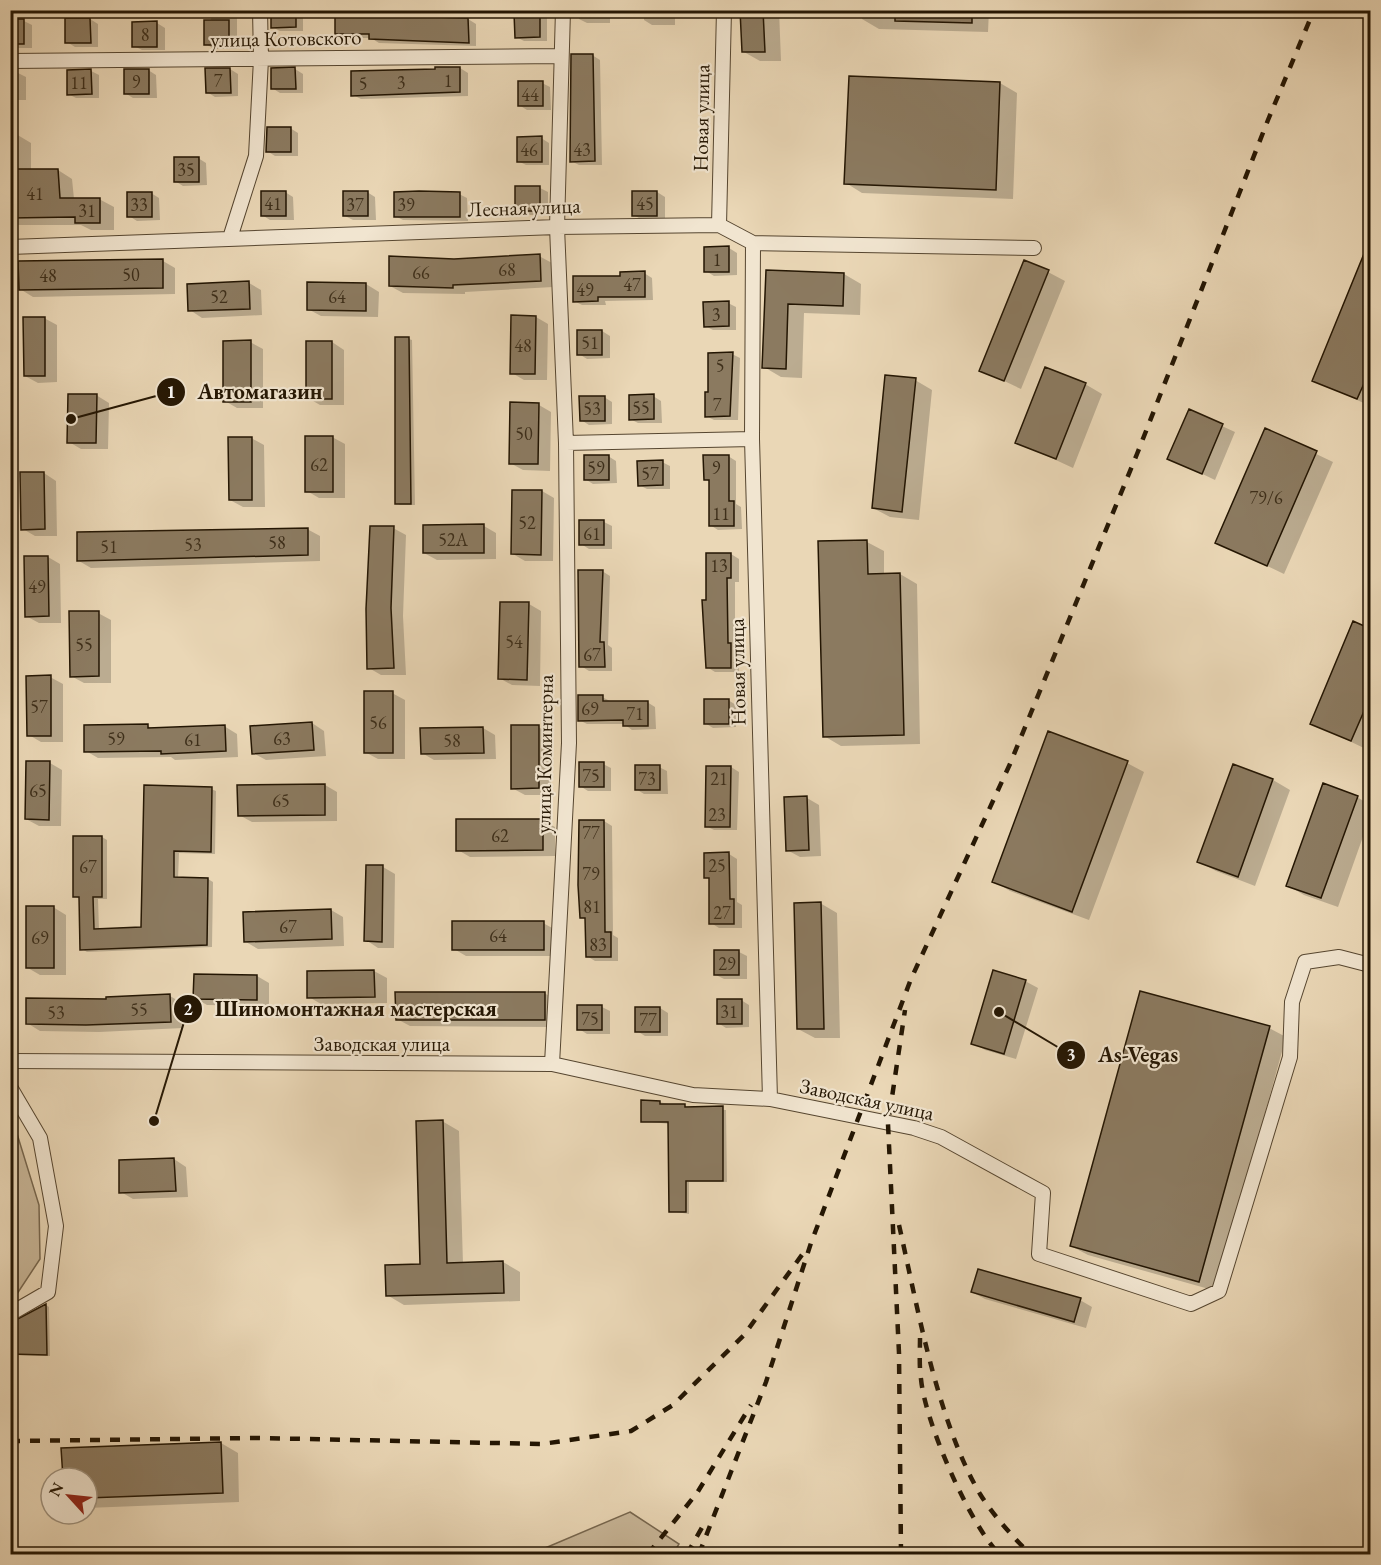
<svg xmlns="http://www.w3.org/2000/svg" width="1381" height="1565" viewBox="0 0 1381 1565" font-family="'EB Garamond',serif">
  <rect width="100%" height="100%" fill="#ead7b6"/>
  <filter id="stains"><feTurbulence type="fractalNoise" baseFrequency=".00333" numOctaves="4"/><feColorMatrix values="0 0 0 0 .2 0 0 0 0 .09 0 0 0 0 .02 0 0 0 .5 -.17"/></filter>
  <radialGradient id="worn" r=".72"><stop offset=".6" stop-color="#630" stop-opacity="0"/><stop offset="1" stop-color="#630" stop-opacity=".3"/></radialGradient>
  <path fill="#c8b698" stroke="#76664e" stroke-width="1.5" d="M10 1111 39 1205 40 1259 11 1303Z
    M630 1512 679 1544 673 1554H531Z"/>
  <path fill="#0003" d="M213 10H237V49H214L206 44Z
    M272 10H303V31H280L272 27Z
    M360 10 368 16 468 19 476 24V46L379 43 371 38H345L337 33V11Z
    M579 10H610V23H587L579 19Z
    M644 10H675V25H652L644 20Z
    M742 10H779L781 61H760L744 52Z
    M862 10H989L988 32 879 29 862 19Z
    M539 14 547 18V41H524L516 37Z
    M90 19 98 24V47H75L67 42Z
    M10 21H24L32 25V48H10Z
    M157 23 165 28V50H142L134 46Z
    M592 55 600 60 602 165H579L571 161Z
    M460 68 468 73V96L361 99 353 95Z
    M230 69 238 74V96L215 97 207 92Z
    M295 69 303 74V93H280L272 88Z
    M148 70 156 75 157 98H133L125 93Z
    M68 71H91L99 75V98H76L68 94Z
    M10 73H18L26 77V100H10Z
    M850 77 1000 83 1017 93 1013 199 862 193 846 183Z
    M542 83 550 87 551 110H527L519 105Z
    M290 128 298 133V156H275L267 151Z
    M10 134H16L31 143V171L58 170 72 179 74 199H99L114 207V230H91L81 225H10Z
    M541 138 549 143V165H526L518 161Z
    M198 158 206 163 207 185 183 186 175 181Z
    M540 188 548 192V215H525L517 210Z
    M285 192 293 197 294 220H270L262 215Z
    M367 192 375 197 376 220H353L345 216Z
    M657 192 665 197V220H642L634 215Z
    M151 193 159 198 160 220 137 221 129 216Z
    M459 194 467 198 468 221 403 220 395 216Z
    M1370 242V406L1314 380Z
    M729 248 737 253V275L714 276 706 271Z
    M539 256 552 263 553 287 465 292V294L403 293 390 286 454 260Z
    M163 261 175 268V294L33 297 20 289Z
    M767 272 844 274 861 284 860 315 804 313 802 378 781 377 764 367Z
    M1048 272 1065 281 1021 389 981 370Z
    M644 273 652 278 653 300 605 301 606 305H582L574 301 621 277Z
    M249 283 261 290 262 315 202 318 190 310Z
    M309 284H366L379 292 378 317 321 316 308 309Z
    M728 303 736 307V330H713L705 326Z
    M536 317 548 324 547 380H524L512 373Z
    M44 318 57 325V382L38 383 25 376Z
    M602 331 610 336V358L587 359 579 354Z
    M409 339 412 340 415 505H400L396 503Z
    M250 342 263 349V408H237L225 401Z
    M332 342 344 350V405H320L308 398Z
    M732 354 740 358 738 420H714L706 416 710 393Z
    M915 380 932 390 919 520 890 517 873 508Z
    M1085 384 1102 394 1073 468 1017 442Z
    M96 395 109 403 108 449H81L69 442Z
    M653 396 661 401 662 423H638L630 419Z
    M604 397 612 402V424L589 425 581 420Z
    M512 404 539 405 551 412 550 471 523 470 510 463Z
    M1189 411 1235 432 1215 480 1169 458Z
    M1266 430 1333 462 1284 574 1217 542Z
    M332 437 345 444V498H319L307 491Z
    M251 438 264 445 265 507H243L230 500Z
    M608 456 616 461 617 483 593 484 585 479Z
    M728 456 736 461V504L741 507 742 529 718 530 710 525V482L705 479Z
    M662 462 670 466V489H647L639 485Z
    M44 473 56 481 57 536H35L23 529Z
    M542 491 554 498 553 561H525L513 554Z
    M604 522 612 526V549H589L581 544Z
    M484 526 496 533V559L437 560 424 553Z
    M393 528 406 535 403 616 406 675H381L369 668Z
    M307 529 320 536V561L91 568 79 561Z
    M867 542 884 551V575L900 574 917 584 920 744 841 746 824 736Z
    M731 554 739 559V582H735V647L738 649 739 672H715L707 667 708 601Z
    M48 557 60 564 61 623H39L26 616Z
    M602 571 610 576 608 645 612 648V671H589L581 666Z
    M1370 577V591L1366 588Z
    M529 604 541 611 540 686 512 685 499 678Z
    M98 613 111 620V683H84L71 676Z
    M1370 630V744L1368 750 1312 723Z
    M50 677 63 684V742H41L29 735Z
    M392 693 405 700V759H378L365 752Z
    M602 697 610 701 647 702 655 707 656 729 632 730 624 724H587L579 720Z
    M728 700 736 705V727L713 728 705 723Z
    M312 723 324 731 326 756 266 760 253 753Z
    M148 726 155 730 224 726 237 734 238 757 175 760 171 757 98 758 86 751Z
    M538 727 551 734V795H525L512 788Z
    M483 728 495 735 496 759 434 760 422 753Z
    M1049 733 1127 763 1144 772 1089 920 1010 891 993 881Z
    M28 763H50L62 770 61 826H39L26 819Z
    M603 764 611 768V791H588L580 786Z
    M1233 766 1273 780 1290 790 1255 886 1216 871 1199 862Z
    M659 767 667 771 668 794H644L636 789Z
    M731 767 739 772 737 830H714L706 826Z
    M325 785 337 792V821L252 822 239 815Z
    M145 787 211 789 216 791 215 854 179 853 178 879H208L213 882 212 947 87 952 82 949 80 899 74 896V837H102L107 840V899H98L99 930 142 929Z
    M1357 797 1370 805V817L1338 907 1304 895 1287 885Z
    M807 798 819 805 821 856 800 857 787 850Z
    M542 820 555 827V856L470 857 458 850Z
    M604 821 612 826 613 935 618 938V961H595L587 956V920L582 917Z
    M729 854 737 859V902L742 905V928H719L711 923 710 879 706 877Z
    M383 867 395 874 394 948H378L366 940Z
    M820 903 837 913 840 1038H815L798 1029Z
    M53 907 66 915V975H40L28 968Z
    M331 910 343 917 344 946 258 949 246 942Z
    M543 923 556 930V956H466L454 949Z
    M739 952 747 956V979H724L716 975Z
    M374 971 387 978V1003L321 1004 309 997 308 972Z
    M257 976 269 983V1006L207 1005 195 998Z
    M1025 981 1038 988 1016 1059 985 1050 973 1043Z
    M544 993 557 1000V1027L410 1026 397 1019Z
    M170 996 182 1003 183 1028 99 1032 40 1031 27 1023 108 1001Z
    M741 1000 749 1005V1027L726 1028 718 1023Z
    M602 1007 610 1011V1034H587L579 1029Z
    M660 1008 668 1013V1036H645L637 1031Z
    M1269 1028 1286 1037 1216 1291 1088 1255 1071 1246Z
    M659 1102 689 1108 726 1110 727 1182H689V1214L670 1211V1124L642 1121Z
    M442 1121 459 1131 463 1264 503 1262 520 1272V1301L404 1305 387 1295 422 1265Z
    M174 1159 186 1167 188 1197 133 1199 121 1192Z
    M972 1292 1080 1300 1092 1307 1086 1328 985 1299Z
    M46 1305 49 1307 50 1356 10 1355V1324Z
    M221 1443 238 1453 239 1502 87 1508V1478Z"/>
  <path fill="#8b7a60" stroke="#241603" stroke-width="1.5" d="M271 10H296V27L271 28Z
    M335 10H360V15L468 18 469 43 369 39V34H335Z
    M740 10H763L765 52H742Z
    M895 10H972V23L895 21Z
    M540 12V37L515 38 514 13Z
    M65 18H90L91 43H65Z
    M10 19H24V44H10Z
    M204 20H229V45H204Z
    M157 21V47H132V22Z
    M571 54H593L595 161 570 162Z
    M295 67 296 89H271V68Z
    M435 67H460V92L351 96V71L435 69Z
    M205 68H230L231 93H206Z
    M91 69 92 94 67 95V70Z
    M124 69H149V94H124Z
    M849 76 1000 82 996 190 844 184Z
    M518 81H543V106H518Z
    M267 127H291V152H266Z
    M542 136V162H517V137Z
    M174 157H199V182H174Z
    M10 169H58L60 198H100V223H75V217L10 218Z
    M515 186H540V211H515Z
    M261 191H286V216H261Z
    M343 191H368V216H343Z
    M419 191 460 192V217H394V192Z
    M632 191H657V216H632Z
    M127 192H152V217H127Z
    M1370 239 1371 368 1357 399 1312 381Z
    M729 246V272H704V247Z
    M540 254 541 281 453 285V288L389 286V256L454 259Z
    M163 259V288L19 290 18 261Z
    M1024 260 1049 270 1004 381 979 371Z
    M766 270 844 273 843 306 788 304 786 369 762 368Z
    M645 271V297H598V301L573 302V276H620V272Z
    M249 281 250 309 188 311 187 284Z
    M307 282 366 283V311L307 310Z
    M729 301V326L704 327 703 302Z
    M511 315 536 316 535 374H510Z
    M23 317H45V376H24Z
    M577 330H602V355H577Z
    M395 337H409L411 504H395Z
    M251 340V402H223V341Z
    M306 341H332V399H306Z
    M733 352 730 416 705 417V392H708V353Z
    M1045 367 1086 383 1056 459 1015 443Z
    M885 375 916 378 902 512 872 508Z
    M68 394H97L96 443H67Z
    M654 394V419L629 420V395Z
    M579 396H605V421H580Z
    M510 402 539 403 538 464H509Z
    M1189 409 1223 424 1202 474 1167 459Z
    M1265 428 1317 451 1267 566 1215 543Z
    M305 436H333V492H305Z
    M228 437H252V500H229Z
    M584 455H609V480H584Z
    M703 455H729V501H734V526H709V480H704Z
    M663 460V485L638 486 637 461Z
    M20 472H44L45 529 21 530Z
    M512 490H542L541 555 511 554Z
    M579 520H604V545H579Z
    M484 524V553H423V525Z
    M370 526H394L391 608 394 668 367 669 366 609Z
    M308 528V555L77 561V532Z
    M867 540 868 574 900 573 904 735 823 737 818 541Z
    M706 553H731V578H727L728 643H731V668H706L702 600H706Z
    M24 556H48L49 616 25 617Z
    M578 570H603L600 642H604L605 667H579Z
    M500 602H529L527 680 498 679Z
    M69 611H99V676L70 677Z
    M1353 621 1371 629V695L1351 741 1310 724Z
    M51 675V736H27L26 676Z
    M364 691H393V753H364Z
    M578 695H603V701H648V726H623V720L578 721Z
    M704 699H729V724H704Z
    M312 722 314 750 252 754 250 726Z
    M148 724V728L225 725 226 751 161 754V751L84 752V725Z
    M511 725H539V788L511 789Z
    M483 727 484 753 421 754 420 728Z
    M1048 731 1128 761 1072 912 992 882Z
    M26 761H50L49 820 25 819Z
    M579 762H604V787H579Z
    M1233 764 1273 779 1238 877 1197 862Z
    M635 765H660V790H635Z
    M706 766H731L730 827H705Z
    M1323 783 1358 796 1321 898 1286 886Z
    M325 784V815L238 816 237 785Z
    M144 785 212 787 211 852 174 851V877L208 878 207 945 80 950 79 897H73V836H102V897H93L94 929 141 927Z
    M807 796 809 850 786 851 784 797Z
    M456 819H543V850L456 851Z
    M579 820H604L605 932H611V957H586L585 918H580L578 885Z
    M729 852 730 899H734V924H709V878H704V853Z
    M366 865H383L382 942 364 941Z
    M821 902 824 1029H797L794 903Z
    M26 906H54V968H26Z
    M331 909 332 939 244 942 243 912Z
    M452 921H544V950H452Z
    M714 950H739V975H714Z
    M374 970 375 997 307 998V971Z
    M993 970 1026 980 1004 1054 971 1044Z
    M194 974 257 975V1000L193 999Z
    M1140 991 1270 1026 1199 1282 1070 1246Z
    M395 992H545V1020H396Z
    M170 994 171 1022 86 1025 26 1024V998L106 999V997Z
    M717 999H742V1024H717Z
    M577 1005H602V1030H577Z
    M635 1007H660V1032H635Z
    M641 1100 660 1101V1104H685V1107L723 1106V1181H686V1212H669L668 1122H641Z
    M443 1120 447 1263 503 1261 504 1293 386 1296 385 1265 420 1264 416 1121Z
    M174 1158 176 1191 119 1193V1160Z
    M978 1269 1081 1298 1074 1322 971 1292Z
    M46 1304 47 1355 10 1354V1323Z
    M221 1442 223 1493 87 1498V1478H63L61 1448Z"/>
  <g fill="none" stroke-linecap="round" stroke-linejoin="round">
    <g stroke="#564630" stroke-width="16">
      <path id="minor" d="M10 61 561 56
        M719 225 724 10
        M230 238 256 156 261 59 260 10
        M753 243 752 439 770 1099
        M10 247 557 227 719 225 753 243 1034 248
        M566 443 752 439
        M10 1061 552 1064 693 1095 770 1099 914 1128 941 1137 1043 1193 1039 1254 1191 1304 1219 1291 1290 1057 1292 1002 1305 962 1339 957 1370 965
        M552 1064 569 743 566 443 557 227 563 10
        M10 1087 40 1138 56 1226 48 1292 10 1314"/>
    </g>
    <use href="#minor" stroke="#f1e5d0" stroke-width="14"/>
    <path stroke="#241603" stroke-width="4.5" stroke-dasharray="10 10" stroke-linecap="butt" d="M899 1225C918 1309 937 1420 980 1494 993 1515 1013 1537 1030 1554
      M920 1338C920 1351 919 1366 921 1379 925 1422 969 1523 999 1554
      M10 1441 259 1438 542 1444 631 1431 673 1405 744 1335 804 1252
      M648 1554 697 1493 751 1405
      M687 1554 704 1524
      M699 1554 766 1382 811 1243 911 979 1010 764 1137 454 1268 120 1314 10
      M901 1554 899 1353 888 1124 905 1010"/>
  </g>
  <g text-anchor="middle" dominant-baseline="central" stroke-width="4.5" stroke-linejoin="round" paint-order="stroke">
    <g font-size="18" fill="#3e2f1a">
      <text x="145" y="34">8</text>
      <text x="218" y="80">7</text>
      <text x="448" y="80">1</text>
      <text x="136" y="81">9</text>
      <text x="79" y="82">11</text>
      <text x="401" y="82">3</text>
      <text x="363" y="83">5</text>
      <text x="530" y="94">44</text>
      <text x="529" y="149">46</text>
      <text x="582" y="149">43</text>
      <text x="186" y="169">35</text>
      <text x="35" y="193">41</text>
      <text x="273" y="203">41</text>
      <text x="645" y="203">45</text>
      <text x="139" y="204">33</text>
      <text x="355" y="204">37</text>
      <text x="406" y="204">39</text>
      <text x="87" y="210">31</text>
      <text x="717" y="259">1</text>
      <text x="507" y="269">68</text>
      <text x="421" y="272">66</text>
      <text x="131" y="274">50</text>
      <text x="48" y="275">48</text>
      <text x="632" y="284">47</text>
      <text x="585" y="289">49</text>
      <text x="219" y="296">52</text>
      <text x="337" y="296">64</text>
      <text x="716" y="314">3</text>
      <text x="590" y="342">51</text>
      <text x="523" y="345">48</text>
      <text x="720" y="365">5</text>
      <text x="717" y="404">7</text>
      <text x="641" y="407">55</text>
      <text x="592" y="408">53</text>
      <text x="524" y="433">50</text>
      <text x="319" y="464">62</text>
      <text x="596" y="467">59</text>
      <text x="716" y="467">9</text>
      <text x="650" y="473">57</text>
      <text x="1266" y="497">79/6</text>
      <text x="721" y="513">11</text>
      <text x="527" y="522">52</text>
      <text x="592" y="533">61</text>
      <text x="453" y="539">52А</text>
      <text x="277" y="542">58</text>
      <text x="193" y="544">53</text>
      <text x="109" y="546">51</text>
      <text x="719" y="565">13</text>
      <text x="37" y="586">49</text>
      <text x="514" y="641">54</text>
      <text x="84" y="644">55</text>
      <text x="592" y="654">67</text>
      <text x="39" y="706">57</text>
      <text x="590" y="708">69</text>
      <text x="635" y="713">71</text>
      <text x="378" y="722">56</text>
      <text x="116" y="738">59</text>
      <text x="282" y="738">63</text>
      <text x="193" y="739">61</text>
      <text x="452" y="740">58</text>
      <text x="591" y="775">75</text>
      <text x="647" y="778">73</text>
      <text x="719" y="778">21</text>
      <text x="38" y="790">65</text>
      <text x="281" y="800">65</text>
      <text x="717" y="814">23</text>
      <text x="591" y="832">77</text>
      <text x="500" y="835">62</text>
      <text x="717" y="865">25</text>
      <text x="88" y="866">67</text>
      <text x="591" y="873">79</text>
      <text x="592" y="906">81</text>
      <text x="722" y="912">27</text>
      <text x="288" y="926">67</text>
      <text x="498" y="935">64</text>
      <text x="40" y="937">69</text>
      <text x="598" y="944">83</text>
      <text x="727" y="963">29</text>
      <text x="139" y="1009">55</text>
      <text x="729" y="1011">31</text>
      <text x="56" y="1012">53</text>
      <text x="590" y="1018">75</text>
      <text x="648" y="1019">77</text>
    </g>
    <g font-size="21" fill="#241603" stroke="#f1e5d0">
      <text transform="translate(286 38) rotate(-1)">улица Котовского</text>
      <text transform="translate(701 118) rotate(-89)">Новая улица</text>
      <text transform="translate(524 207) rotate(-2)">Лесная улица</text>
      <text transform="translate(737 672) rotate(-91)">Новая улица</text>
      <text transform="translate(544 754) rotate(-89)">улица Коминтерна</text>
      <text x="382" y="1043">Заводская улица</text>
      <text transform="translate(867 1099) rotate(12)">Заводская улица</text>
    </g>
  </g>
  <path fill="none" stroke="#241603" stroke-width="2" d="M71 419L171 392M154 1121L188 1009M999 1012L1071 1055"/>
  <g fill="#241603" stroke="#f1e5d0" stroke-width="2">
    <circle cx="71" cy="419" r="6"/>
    <circle cx="154" cy="1121" r="6"/>
    <circle cx="999" cy="1012" r="6"/>
    <circle cx="171" cy="392" r="15"/>
    <circle cx="188" cy="1009" r="15"/>
    <circle cx="1071" cy="1055" r="15"/>
  </g>
  <g font-size="18" text-anchor="middle" font-weight="bold" fill="#fff">
    <text x="171" y="398">1</text>
    <text x="188" y="1015">2</text>
    <text x="1071" y="1061">3</text>
  </g>
  <g font-size="22" text-anchor="middle" font-weight="bold" fill="#241603" stroke="#f1e5d0" stroke-width="4.5" stroke-linejoin="round" paint-order="stroke">
    <text x="260" y="399">Автомагазин</text>
    <text x="356" y="1016">Шиномонтажная мастерская</text>
    <text x="1138" y="1062">As-Vegas</text>
  </g>
  <rect width="1381" height="1565" fill="none" stroke="#ead7b6" stroke-width="36"/>
  <rect x="12" y="12" width="1357" height="1541" fill="none" stroke="#241603" stroke-width="3"/>
  <rect x="18" y="18" width="1345" height="1529" fill="none" stroke="#241603" stroke-width="1.5"/>
  <g transform="translate(69 1496) rotate(297)"><circle r="28" fill="#f1e5d0" stroke="#9f927e" stroke-width="1.5"/>
  <path d="M0-4.5L10 22L0 15L-10 22Z" fill="#8f2418"/>
  <text y="-9" font-size="16" font-weight="bold" text-anchor="middle" fill="#241603">N</text>
  </g>
  <rect width="100%" height="100%" filter="url(#stains)"/>
  <rect width="100%" height="100%" fill="url(#worn)"/>
</svg>
